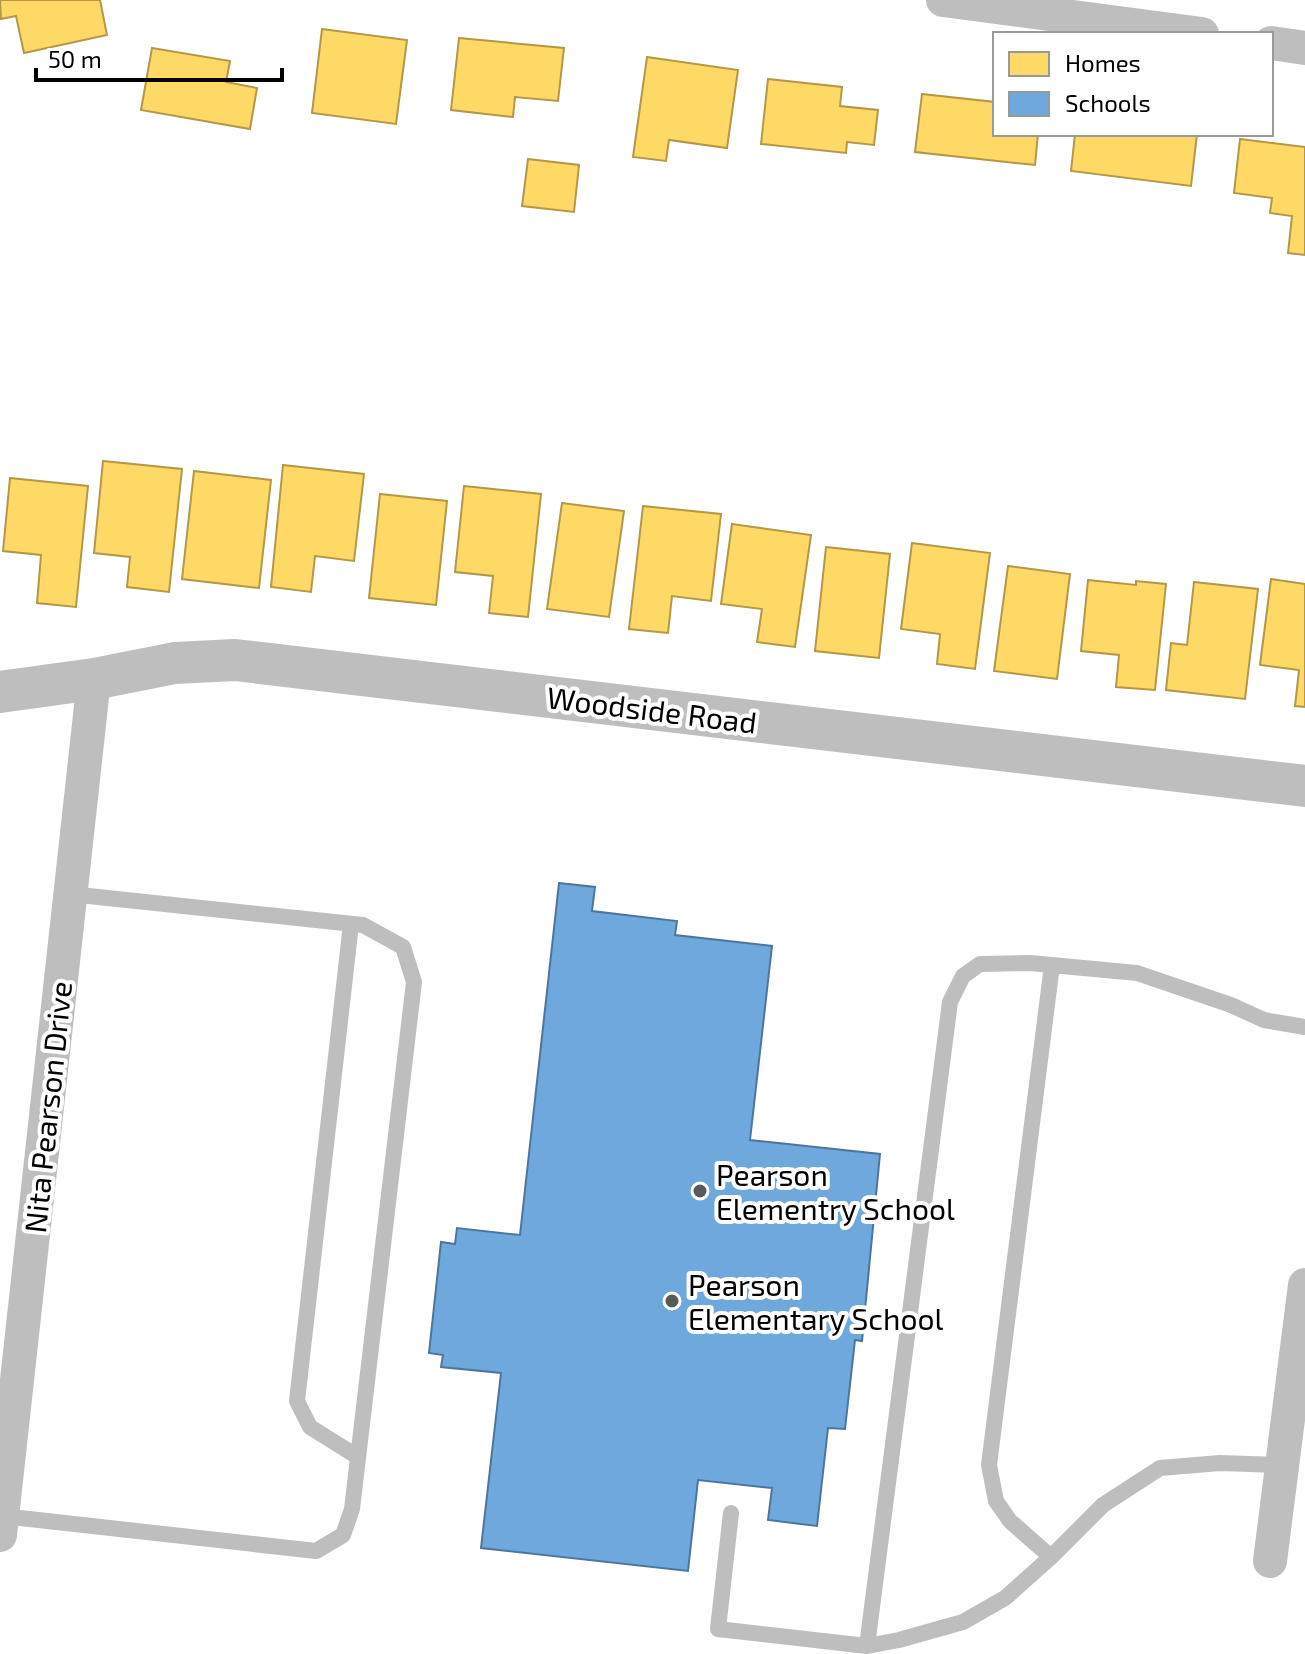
<svg xmlns="http://www.w3.org/2000/svg" width="1305" height="1654" viewBox="0 0 1305 1654" font-family="'Exo 2',sans-serif">
  <rect width="100%" height="100%" fill="#fff"/>
  <path fill="#ffd966" stroke="#b29847" stroke-width="2" d="M0 0H100L107 35 24 53 16 16 1 19Z
    M322 29 407 40 396 124 312 113Z
    M459 38 564 48 558 101 515 97 513 117 451 110Z
    M152 48 230 61 226 82 257 88 250 129 141 110Z
    M647 57 738 70 727 148 669 140 666 161 633 157Z
    M768 79 842 87 840 106 878 110 874 145 847 142 846 153 761 144Z
    M922 94 995 102V134H1038L1035 165 915 152Z
    M1075 134H1197L1191 186 1071 171Z
    M1240 139 1305 147V255L1288 253 1292 216 1270 213 1272 198 1234 193Z
    M528 159 579 165 574 212 522 206Z
    M103 461 182 469 169 592 127 587 130 557 94 553Z
    M283 465 364 474 354 561 315 556 311 592 271 587Z
    M194 471 271 480 259 588 182 579Z
    M10 478 88 486 76 607 37 603 41 555 3 551Z
    M464 486 541 494 528 617 489 613 493 576 455 572Z
    M380 494 447 501 436 605 369 598Z
    M562 503 624 511 609 617 547 609Z
    M643 506 721 514 711 601 672 596 668 633 629 629Z
    M732 524 811 535 795 647 757 642 762 609 721 604Z
    M912 543 990 553 975 669 937 664 940 634 901 629Z
    M826 547 890 554 879 658 815 651Z
    M1008 566 1070 574 1057 679 994 671Z
    M1271 579 1305 584V707L1295 706 1299 670 1260 665Z
    M1088 580 1136 585V581L1166 584 1155 690 1116 687 1119 655 1081 651Z
    M1194 582 1258 589 1245 699 1166 690 1171 643 1187 645Z"/>
  <path fill="#6fa8dc" stroke="#4e769a" stroke-width="2" d="M559 883 595 887 592 911 677 921 675 935 772 946 750 1140 880 1154 862 1341 855 1340 845 1429 828 1428 817 1526 768 1520 772 1488 698 1480 688 1571 481 1548 501 1373 441 1367 443 1355 429 1353 441 1242 455 1244 457 1228 520 1235Z"/>
  <g fill="none" stroke-linecap="round" stroke-linejoin="round">
    <path stroke="#bebebe" stroke-width="16" d="M351 924 297 1401 310 1427 358 1457
      M1282 1465 1220 1463 1160 1468 1103 1505 1051 1557 1005 1598 963 1622 899 1640 867 1646 950 1002 963 976 980 964 1030 963 1137 973 1231 1005 1264 1020 1305 1027
      M731 1513 718 1629 867 1646
      M2 1516 316 1551 343 1535 352 1509 414 982 403 947 363 925 70 894
      M1051 1557 1010 1521 996 1501 989 1465 1052 965"/>
    <path stroke="#bebebe" stroke-width="34" d="M943 0 1202 34
      M1271 43 1305 48
      M0 1535 94 679
      M1270 1561 1305 1285"/>
    <path stroke="#bebebe" stroke-width="42" d="M0 692 94 679 175 663 235 660 1305 786"/>
  </g>
  <g fill="#595959" stroke="#fff" stroke-width="3">
    <circle cx="700" cy="1191" r="8"/>
    <circle cx="672" cy="1301" r="8"/>
  </g>
  <g text-anchor="middle" dominant-baseline="central" stroke-width="8" stroke-linejoin="round" paint-order="stroke">
    <g font-size="30" fill="#000" stroke="#fff">
      <text transform="translate(652 709) rotate(7)">Woodside Road</text>
      <text transform="translate(47 1107) rotate(-84)">Nita Pearson Drive</text>
    </g>
    <g font-size="30" fill="#000" stroke="#fff" text-anchor="start">
      <text x="716" y="1174">Pearson<tspan x="716" dy="34">Elementry School</tspan></text>
      <text x="688" y="1284">Pearson<tspan x="688" dy="34">Elementary School</tspan></text>
    </g>
  </g>
  <rect x="993" y="32" width="280" height="104" fill="#ffffff" stroke="#999999" stroke-width="2"/>
  <rect x="1009" y="52" width="40" height="24" fill="#ffd966" stroke="#999999" stroke-width="2"/>
  <text x="1065" y="72" font-size="24" fill="#000000">Homes</text>
  <rect x="1009" y="92" width="40" height="24" fill="#6fa8dc" stroke="#999999" stroke-width="2"/>
  <text x="1065" y="112" font-size="24" fill="#000000">Schools</text>
  <path d="M36 68v12h246v-12" fill="none" stroke="#000000" stroke-width="4"/>
  <text x="48" y="68" font-size="24" fill="#000000" stroke="#ffffff" stroke-width="6" paint-order="stroke">50 m</text>
</svg>
